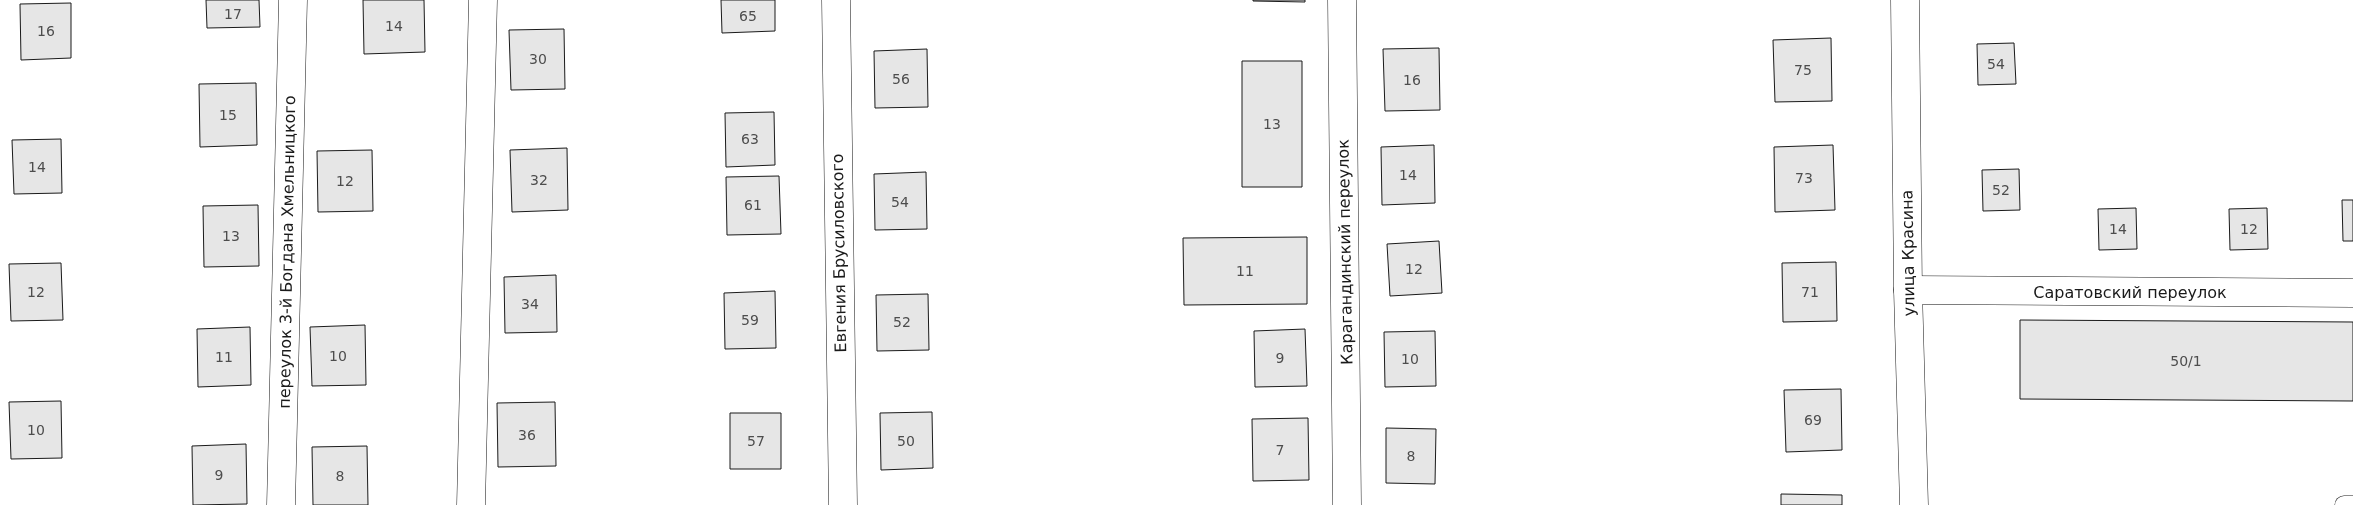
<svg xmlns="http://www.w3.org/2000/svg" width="2353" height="505" viewBox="0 0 2353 505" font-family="'DejaVu Sans',sans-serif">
  <rect width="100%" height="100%" fill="#fff"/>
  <path fill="#e6e6e6" stroke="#1a1a1a" d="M206 0H259L260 27 207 28Z
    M363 0H424L425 52 364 54Z
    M721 0H775V31L722 33Z
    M1253 0H1305V2L1253 1Z
    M71 3V58L21 60 20 4Z
    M564 29 565 89 511 90 509 30Z
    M1831 38 1832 101 1775 102 1773 40Z
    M2014 43 2016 84 1978 85 1977 44Z
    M1439 48 1440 110 1385 111 1383 49Z
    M927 49 928 107 875 108 874 51Z
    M1242 61H1302V187H1242Z
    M256 83 257 145 200 147 199 84Z
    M774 112 775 165 726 167 725 113Z
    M61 139 62 193 14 194 12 140Z
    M1434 145 1435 203 1382 205 1381 147Z
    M1833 145 1835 210 1775 212 1774 147Z
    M567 148 568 210 512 212 510 150Z
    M372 150 373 211 318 212 317 151Z
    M2019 169 2020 210 1983 211 1982 170Z
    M926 172 927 229 875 230 874 174Z
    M779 176 781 234 727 235 726 177Z
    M2342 200H2353V241H2343Z
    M258 205 259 266 204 267 203 206Z
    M2136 208 2137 249 2099 250 2098 209Z
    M2267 208 2268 249 2230 250 2229 209Z
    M1307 237V304L1184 305 1183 238Z
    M1439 241 1442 293 1390 296 1387 244Z
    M1836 262 1837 321 1783 322 1782 263Z
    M61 263 63 320 11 321 9 264Z
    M556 275 557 332 505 333 504 277Z
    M775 291 776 348 725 349 724 293Z
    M928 294 929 350 877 351 876 295Z
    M2020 320 2353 322V401L2020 399Z
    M365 325 366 385 312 386 310 327Z
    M250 327 251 385 198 387 197 329Z
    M1305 329 1307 386 1255 387 1254 331Z
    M1435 331 1436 386 1385 387 1384 332Z
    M1841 389 1842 450 1786 452 1784 390Z
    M61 401 62 458 11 459 9 402Z
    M555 402 556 466 498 467 497 403Z
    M932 412 933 468 881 470 880 413Z
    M730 413H781V469H730Z
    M1308 418 1309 480 1253 481 1252 419Z
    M1386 428 1436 429 1435 484 1386 483Z
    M246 444 247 504 193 505 192 446Z
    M367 446 368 505H313L312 447Z
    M1781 494 1842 495V505H1781Z"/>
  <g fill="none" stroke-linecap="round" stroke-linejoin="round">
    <g stroke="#1a1a1a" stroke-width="19">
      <path id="lane" d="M2344 505H2353"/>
    </g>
    <g stroke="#1a1a1a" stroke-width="29">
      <path id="street" d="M836 0 843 505
        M1342 0 1347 505
        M1908 290 2353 293
        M281 505 293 0
        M471 505 483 0"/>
    </g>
    <g stroke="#1a1a1a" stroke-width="29">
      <path id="secondary" d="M1905 0 1908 290 1914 505"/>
    </g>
    <use href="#lane" stroke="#fff" stroke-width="18"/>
    <use href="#street" stroke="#fff" stroke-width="28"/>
    <use href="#secondary" stroke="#fff" stroke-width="28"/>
  </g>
  <g text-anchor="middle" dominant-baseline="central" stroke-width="4" stroke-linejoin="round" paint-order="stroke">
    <g font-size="14" fill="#4d4d4d">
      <text x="233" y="14">17</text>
      <text x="748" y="16">65</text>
      <text x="394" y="26">14</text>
      <text x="46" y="31">16</text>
      <text x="538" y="59">30</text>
      <text x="1996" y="64">54</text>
      <text x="1803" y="70">75</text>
      <text x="901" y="79">56</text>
      <text x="1412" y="80">16</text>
      <text x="228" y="115">15</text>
      <text x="1272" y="124">13</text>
      <text x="750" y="139">63</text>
      <text x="37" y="167">14</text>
      <text x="1408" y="175">14</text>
      <text x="1804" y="178">73</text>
      <text x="539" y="180">32</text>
      <text x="345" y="181">12</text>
      <text x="2001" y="190">52</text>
      <text x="900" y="202">54</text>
      <text x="753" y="205">61</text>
      <text x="2118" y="229">14</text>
      <text x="2249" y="229">12</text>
      <text x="231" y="236">13</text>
      <text x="1414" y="269">12</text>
      <text x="1245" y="271">11</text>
      <text x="36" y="292">12</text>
      <text x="1810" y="292">71</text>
      <text x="530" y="304">34</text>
      <text x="750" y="320">59</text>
      <text x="902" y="322">52</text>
      <text x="338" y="356">10</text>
      <text x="224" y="357">11</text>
      <text x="1280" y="358">9</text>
      <text x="1410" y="359">10</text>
      <text x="2186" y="361">50/1</text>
      <text x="1813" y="420">69</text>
      <text x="36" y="430">10</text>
      <text x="527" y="435">36</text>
      <text x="756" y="441">57</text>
      <text x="906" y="441">50</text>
      <text x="1280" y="450">7</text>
      <text x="1411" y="456">8</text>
      <text x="219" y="475">9</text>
      <text x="340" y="476">8</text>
    </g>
    <g font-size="16" fill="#1a1a1a" stroke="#fff">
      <text transform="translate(287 252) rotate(-89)">переулок 3-й Богдана Хмельницкого</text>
      <text transform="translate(1345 252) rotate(-91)">Карагандинский переулок</text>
      <text transform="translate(839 253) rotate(-91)">Евгения Брусиловского</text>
      <text transform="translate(1908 253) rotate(-91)">улица Красина</text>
      <text x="2130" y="292">Саратовский переулок</text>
    </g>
  </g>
</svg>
